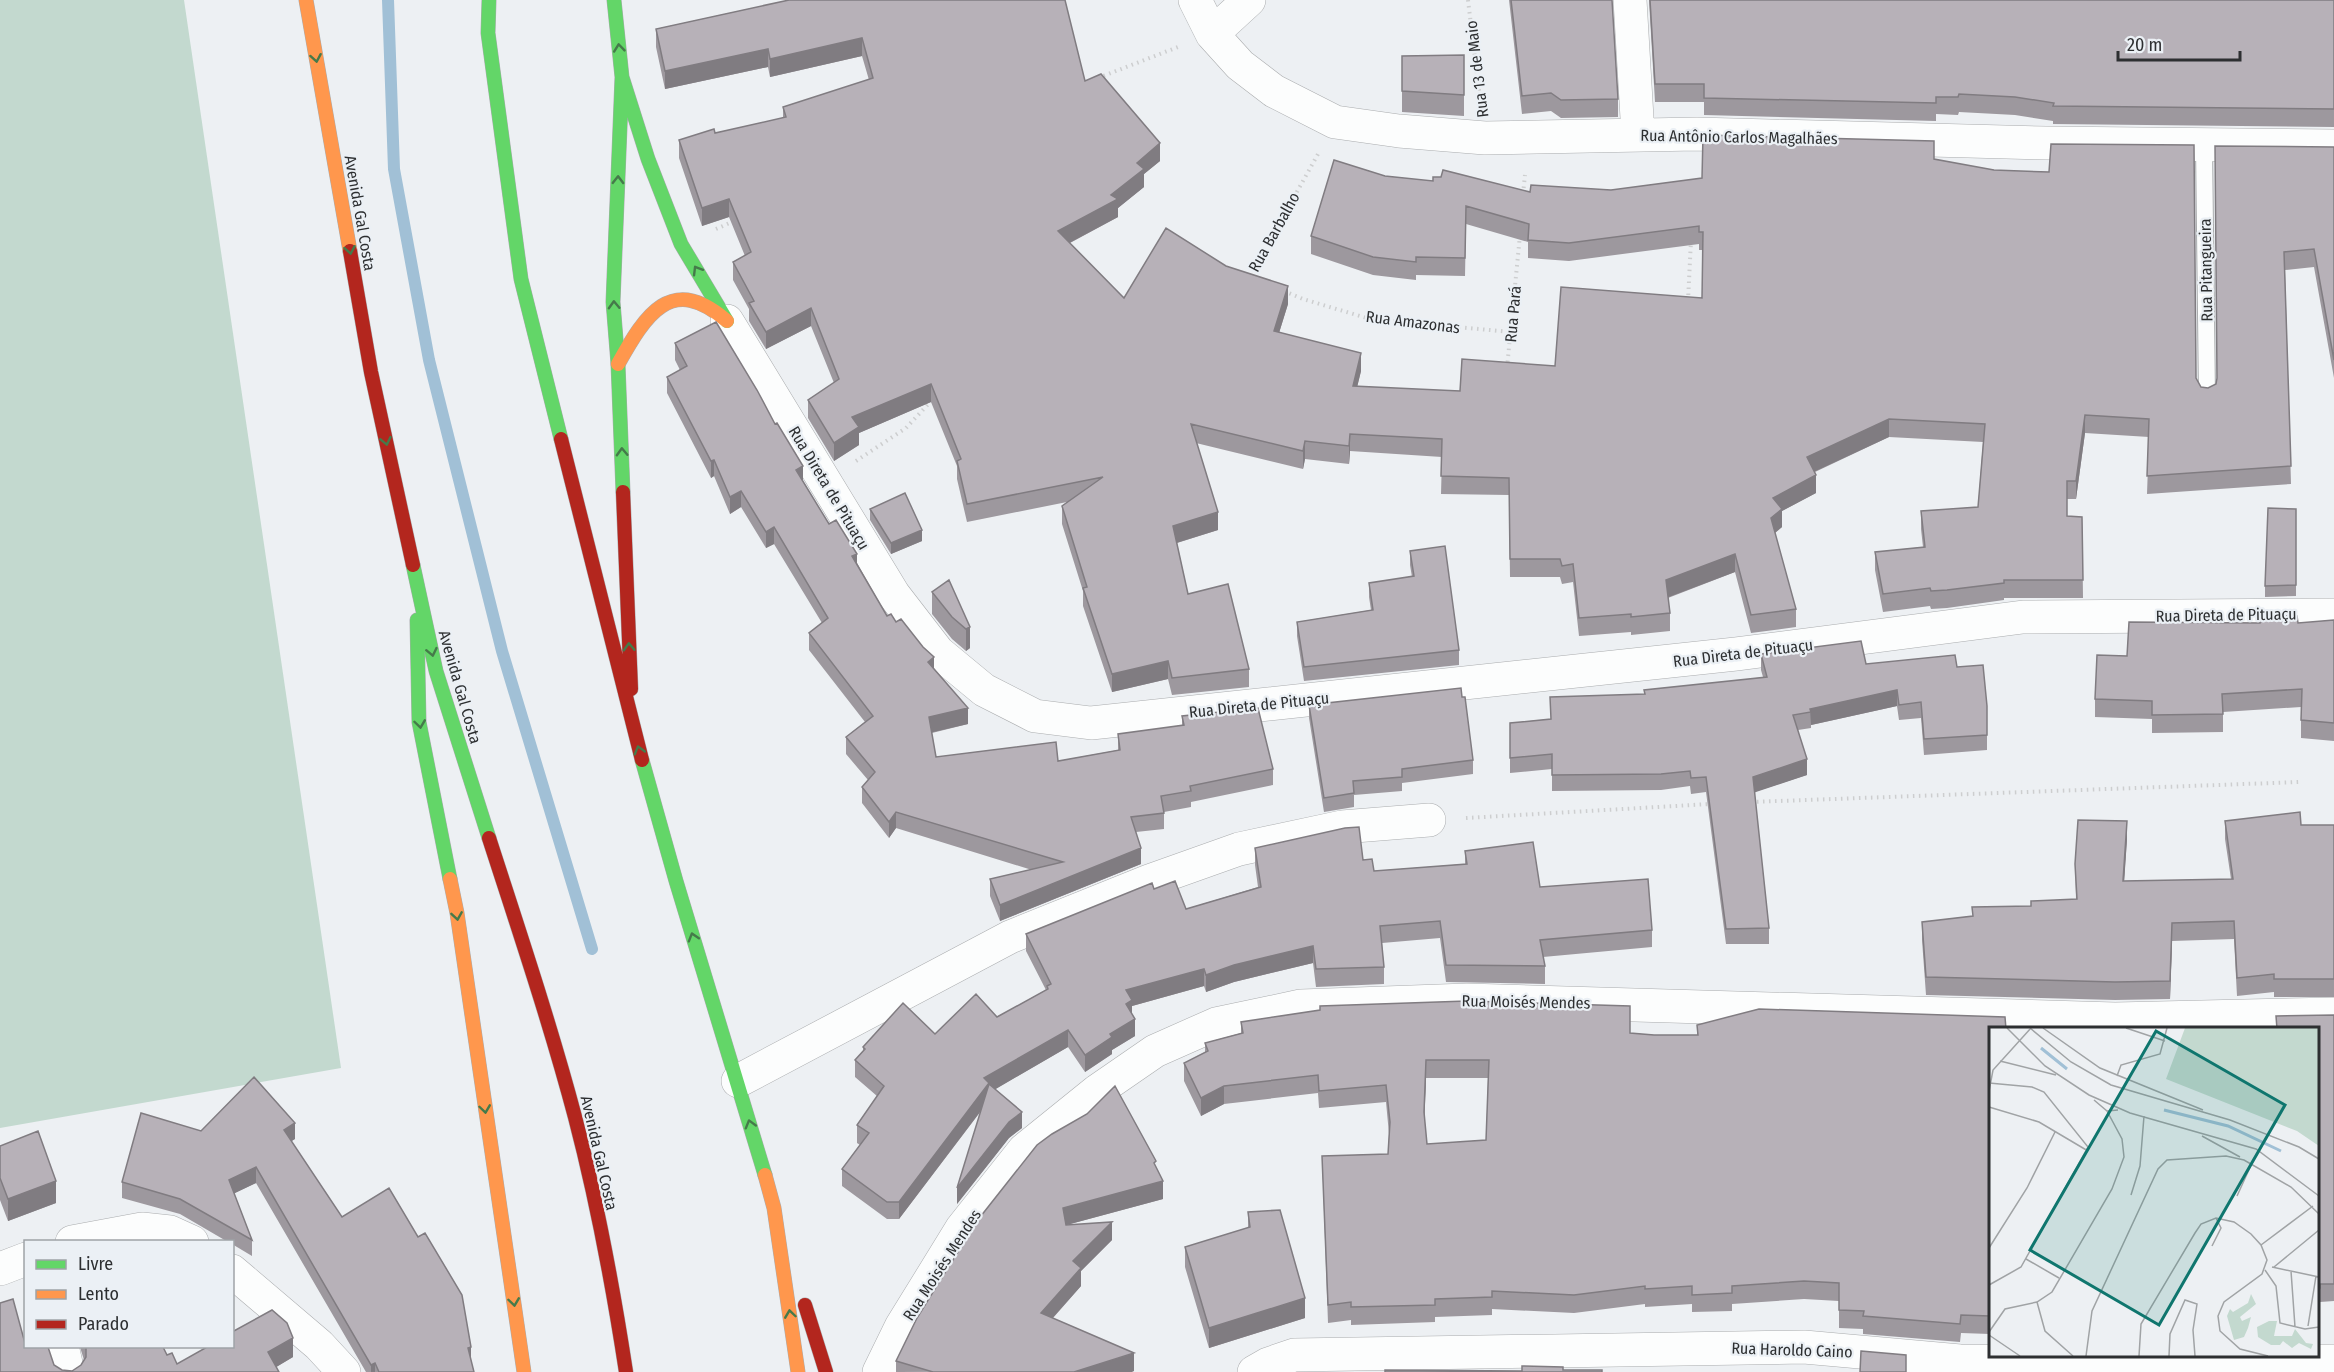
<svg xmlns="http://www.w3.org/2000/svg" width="2334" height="1372" viewBox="0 0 2334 1372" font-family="'Fira Sans Condensed',sans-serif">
  <rect width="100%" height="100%" fill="#edf0f3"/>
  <path fill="#c3d9cf" d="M0 0H184L341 1068 0 1128Z"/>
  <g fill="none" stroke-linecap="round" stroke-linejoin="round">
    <path stroke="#a1c0d6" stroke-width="12" d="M388 0 394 169 429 360 502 651 592 949"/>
    <g stroke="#aaacae" stroke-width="18">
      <path id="lane" d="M2204 145 2207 396"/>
    </g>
    <g stroke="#aaacae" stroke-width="34">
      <path id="street" d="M1195 0 1212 34 1240 65 1274 91 1335 122 1399 131 1485 138 1697 134 2046 143 2334 146
        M1630 0 1638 135
        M1212 34 1249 0
        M727 321 894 595 938 652 984 690 1035 716 1091 723 1736 654 2023 617 2334 615
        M738 1081 1010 937 1149 881 1239 849 1342 827 1429 820
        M72 1242 142 1229 170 1232 192 1242
        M0 1269 26 1259
        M232 1271 319 1345 344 1372
        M62 1346 68 1372
        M879 1372 901 1327 962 1228 1024 1150 1097 1091 1155 1051 1216 1024 1301 1006 1467 1000 2115 1019 2334 1014
        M1254 1372 1268 1364 1294 1355 1804 1347 1960 1361 2117 1363 2334 1361"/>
    </g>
    <g stroke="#aaacae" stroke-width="15">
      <path id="fast" d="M489 0 488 33 521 279 561 439
        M614 0 622 77 648 159 681 244 727 321
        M622 77 613 302 618 364 623 492
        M413 565 436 671 489 838
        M417 620 419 722 450 879
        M642 760 676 881 765 1175"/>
    </g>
    <g stroke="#aaacae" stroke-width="15">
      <path id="slow" d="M306 0 350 251
        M618 364C645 316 671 272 727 321
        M450 879 457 913 524 1372
        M765 1175 774 1208 798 1372"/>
    </g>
    <g stroke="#aaacae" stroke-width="15">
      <path id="jam" d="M350 251 371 372 413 565
        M561 439 642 760
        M623 492 631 689
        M489 838C519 931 550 1023 575 1117 597 1201 613 1287 626 1372
        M805 1305 826 1372"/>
    </g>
    <path stroke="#cdcecf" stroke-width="4" stroke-dasharray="1.5 4.5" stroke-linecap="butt" d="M1468 0 1480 99
      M1098 78 1178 47
      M1523 194 1525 175
      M716 229 734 221
      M1250 276 1318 154
      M1284 291 1303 299 1370 319 1511 332
      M1688 301 1691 240
      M1507 368 1520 235
      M856 461 906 428 934 398
      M1751 802 2300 782
      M1466 818 1710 804"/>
    <use href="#lane" stroke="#fcfdfd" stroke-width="16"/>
    <use href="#street" stroke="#fcfdfd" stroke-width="33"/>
    <use href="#fast" stroke="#63d668" stroke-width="14"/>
    <use href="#slow" stroke="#ff974d" stroke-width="14"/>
    <use href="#jam" stroke="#b3261e" stroke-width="14"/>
  </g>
  <path fill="#9d989e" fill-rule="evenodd" d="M789 0 1085 81 1160 161 1144 174V187L1118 208V217L1070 243 1124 298 1288 304 1279 333 1361 371 1357 387 1460 391 1555 366 1702 298 1703 250H1699V244L1569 261 1528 258V242L1466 224 1465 276 1416 275V280L1373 275 1311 254V236L1385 176 1530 192 1611 190 1934 160 2196 378 2201 387 2208 388 2216 384 2334 147V378L2314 267 2285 270 2291 484 2147 494 2149 437 2085 433 2076 499H2067V516L2082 517 2083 598H2004V600L1947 608 1931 609 1930 606 1883 612 1875 570V552L1923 547 1921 529V511L1978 507 1983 442 1889 437 1815 472 1816 493 1782 511V527L1775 533 1796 609V627L1751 633 1735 572 1668 598 1670 613V631L1631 635V632L1579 636 1573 582 1562 584 1560 577H1510L1509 495 1441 494 1442 457 1350 451 1349 464 1305 459 1303 469 1196 443 1218 530 1177 543 1188 594 1249 669V687L1172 695 1168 679 1112 692 1083 606V591L1062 524V506L1067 502 967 522 957 479V466L931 402 859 433V445L834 461 808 418V400L834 383 811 326 766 349 749 321V309L733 280V262L745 256 729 217 702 226 679 158V140L715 133 783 118V107L869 80 862 56 770 77 768 67 665 89 656 47V29Z
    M1509 0H1612L1618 99V117L1561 118 1551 111 1522 114Z
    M1649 0H2334V127L2053 124V121L2015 115 1959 112 1958 115 1936 114V121L1704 115V102H1655Z
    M1464 55V116L1402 112V56Z
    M675 343 803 481 829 524 857 563 887 616 896 622 934 669 968 724 932 733 936 757 1058 761 1118 750V734L1182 726V716L1273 769V785L1191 802V807L1164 812V829L1136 832 1141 864 1000 921 990 896V879L1032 870 896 828 889 838 862 803V787L868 780 846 754V737L865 722 809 650V633L822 623 774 544 766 548 741 507 730 514 714 476 711 478 667 393V377L680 370 675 360Z
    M870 509 922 541 891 554 870 520Z
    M2296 509V596L2265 597V586Z
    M1410 551 1459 650V665L1304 681 1297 636V622L1371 610 1369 597V583L1412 577 1410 565Z
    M932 592 970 627V648L966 651 952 639 932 614Z
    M2334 620V741L2301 738V707L2223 712V732L2152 733V719L2095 717V699L2127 656 2260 623H2298Z
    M1761 654 1866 664 1957 667 1987 706V750L1924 755 1921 718 1899 720 1897 706 1811 725V728L1798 730 1807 775 1754 792 1769 928V944H1726L1706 792 1691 794 1690 786 1661 790 1552 791V769L1510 773V723L1550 719 1644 694 1763 677 1761 670Z
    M1462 697 1473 760V774L1402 783V791L1354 795V807L1324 812 1309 718V705Z
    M2225 821 2301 825H2334V997H2274V992L2237 996 2234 939 2172 941 2170 999 2115 1000 1926 995 1922 940V922L1972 916 2076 899 2075 864 2127 839 2124 881 2231 879 2225 839Z
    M1255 848 1363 860 1374 871 1465 864V851L1540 887 1652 930V947L1543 957 1545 966V984L1446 982 1440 938 1382 943 1384 967V984L1316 987 1313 963 1234 982 1206 992 1204 986 1132 1006V1014L1135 1036 1112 1050V1054L1085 1072 1068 1047 995 1089 1022 1128 1009 1138 957 1204 981 1111 899 1219H887L842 1186V1169L860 1145 857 1143V1125L877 1096 855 1077V1060L863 1051V1047L935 1034 997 1017 1046 990 1026 951V934L1154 889 1186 909 1258 887 1255 865Z
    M2334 1015V1301L2320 1302V1306H2318V1029H2276V1016Z
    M1241 1022 1630 1033 1654 1035H1697V1025L1990 1029V1334L1961 1333 1960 1342 1863 1334V1329L1839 1328V1301L1804 1299 1732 1304V1311L1692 1312V1304L1645 1307V1304L1574 1313 1492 1309V1315L1435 1317V1322L1351 1325V1320L1328 1323 1322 1156 1388 1154 1389 1134 1386 1102 1319 1108 1318 1093 1224 1104 1201 1116 1184 1081V1063L1205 1052V1043L1241 1033ZM1426 1078H1488L1486 1140 1427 1144 1424 1117Z
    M295 1139 291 1141 342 1217 471 1362 474 1372H366L256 1183 234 1193 252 1240V1256L232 1244V1242H228L180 1214 122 1198V1182Z
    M0 1146 56 1203 8 1221 0 1200Z
    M1156 1168 1163 1199 1066 1225 1112 1240 1081 1271V1286L1053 1318 1134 1371 896 1372V1361L917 1318Z
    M1248 1212 1305 1318 1209 1348 1185 1267V1247L1248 1228Z
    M80 1347H163L167 1355 177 1364 293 1357 276 1367 0 1372 54 1365 62 1370 72 1371 81 1365 84 1360Z"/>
  <path fill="#807c81" d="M862 38V56L770 77V59Z
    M768 49V67L665 89V71Z
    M1160 143V161L1144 174V187L1118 208V217L1058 249V231Z
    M729 199V217L702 226V208Z
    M1288 286V304L1274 349V331Z
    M811 308V326L766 349V332Z
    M1361 353V371L1353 404V386Z
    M931 384V402L859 433V445L834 461V443L852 417Z
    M2085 415V433L2076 499V481Z
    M1889 419V437L1807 475V457Z
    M1350 434V451L1349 464V446Z
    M1305 441V459L1303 469V451Z
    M714 460V476L711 478V461Z
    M803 466V482L796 470Z
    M1816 475V493L1782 511V527L1771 536V518L1773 498Z
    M741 491V507L730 514V497Z
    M1218 512V530L1173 544V526Z
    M774 527V544L766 548V532Z
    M922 530V541L891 554V543Z
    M857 554V570L852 556Z
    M1735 554V572L1666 598V580Z
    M970 627V648L966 651V629Z
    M934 657V673L928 662Z
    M1168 661V679L1112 692V674Z
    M1897 690V706L1811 725 1810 709Z
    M968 708V724L929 733V717Z
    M1807 759V775L1753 793V777Z
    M896 812V828L889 838V822Z
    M2127 821V839L2123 899V881Z
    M1141 848V864L1000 921V905Z
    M2172 923V941L2170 999V981Z
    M1313 946V963L1234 982 1206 992V975L1234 965Z
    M1204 969V986L1132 1006V1018L1126 1021V990Z
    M1135 1019V1036L1112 1050V1054L1085 1072V1055L1110 1034Z
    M1068 1030V1047L989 1093V1100L899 1219V1202L984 1078Z
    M1426 1060V1078L1424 1130V1112Z
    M1224 1086V1104L1201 1116V1098Z
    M1022 1112V1128L1009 1138 957 1204V1188L1009 1122Z
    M295 1123V1139L284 1146V1130Z
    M256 1167V1183L229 1196V1180Z
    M56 1181V1203L8 1221V1199Z
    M1163 1181V1199L1063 1226V1208Z
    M1112 1222V1240L1081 1271V1286L1041 1331V1313L1073 1261Z
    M1305 1298V1318L1209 1348V1328Z
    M293 1338V1357L268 1372V1352Z
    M471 1347V1363L468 1348Z
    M1134 1353V1371L1132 1372H1074Z
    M375 1363V1372H371V1365Z"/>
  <path fill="#b7b1b8" stroke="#807c81" stroke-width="1.5" fill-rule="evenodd" d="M789 0H1065L1085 81 1101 74 1160 143 1137 163 1144 169 1111 195 1118 199 1058 231 1124 298 1166 228 1226 266 1288 286 1274 331 1361 353 1353 386 1460 391 1462 359 1555 366 1561 287 1702 298 1703 232H1699V226L1569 243 1528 240 1529 224 1466 206 1465 258 1416 257V262L1373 257 1311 236 1334 160 1385 176 1433 181V177H1441L1443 170 1530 192 1531 185 1611 190 1702 178 1703 135 1934 141V159L1994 170 2049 172 2051 144 2194 145 2196 378 2201 387 2208 388 2216 384 2217 378 2215 146 2334 147V360L2314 249 2284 252 2291 466 2147 476 2149 419 2085 415 2076 481H2067V516L2082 517 2083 580H2004V583L1947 590 1931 591 1930 588 1883 594 1875 552 1925 547 1921 511 1978 507 1985 424 1889 419 1807 457 1816 475 1773 498 1782 509 1771 518 1796 609 1751 615 1735 554 1666 580 1670 613 1631 617V614L1579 618 1573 564 1562 566 1560 559H1510L1509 478 1441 476 1442 439 1350 434 1349 446 1305 441 1303 451 1191 424 1218 512 1173 526 1188 594 1228 584 1249 669 1172 678 1168 661 1112 674 1083 588 1087 587 1062 506 1103 477 967 504 957 461 961 459 931 384 852 417 859 427 834 443 808 400 839 379 811 308 766 332 749 303 754 301 733 262 751 252 729 199 702 208 679 140 714 129 715 133 786 117 783 107 873 78 862 38 770 59 768 49 665 71 656 29Z
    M1511 0H1612L1618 99 1561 100 1551 93 1522 96Z
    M1650 0H2334V109L2053 106 2054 103 2015 97 1959 94 1958 97H1936V103L1704 98V84H1655Z
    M1464 55V95L1402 91V56Z
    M716 322 757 390 775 424 777 423 803 466 796 470 829 524 836 520 857 554 852 556 887 616 891 614 896 622 901 619 923 647 934 657 928 662 968 708 929 717 936 757 1056 742 1058 761 1120 750 1118 734 1184 725 1182 716 1258 708 1273 769 1190 786 1191 791 1161 796 1164 813 1131 817 1141 848 1000 905 990 879 1063 862 896 812 889 822 862 787 875 772 846 737 873 716 809 633 828 618 774 527 766 532 741 491 730 497 714 460 711 461 667 377 687 366 675 343Z
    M905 493 922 530 891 543 870 509Z
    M2268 508 2296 509V585L2265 586Z
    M1445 546 1459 650 1304 667 1297 622 1373 610 1369 583 1414 576 1410 551Z
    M949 580 970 627 966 629 952 617 932 592Z
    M2264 616H2297L2298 623 2334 620V723L2301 720 2302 689 2222 694 2223 714 2152 715V701L2095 699 2097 655 2127 656 2129 622 2260 623V622L2264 621Z
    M1861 641 1866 664 1955 655 1957 667 1983 665 1987 706V735L1924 739 1921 702 1899 705 1897 690 1810 709 1811 712 1793 715 1807 759 1753 777 1769 928 1726 929 1706 777 1691 778 1690 771 1661 774 1552 775V754L1510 758V723L1551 719 1550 697 1645 694 1644 690 1767 677 1761 654Z
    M1461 688 1462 697H1465L1473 760 1402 769V777L1353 781 1354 793 1324 798 1309 705Z
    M2300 812 2301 825H2334V979H2274V974L2237 978 2234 921 2172 923 2170 981 2115 982 1926 977 1922 922 1973 916 1972 907 2031 906V901L2077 899 2075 864 2078 820 2127 821 2123 881 2233 879 2225 821Z
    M1359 827 1363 860 1372 859 1374 871 1467 864 1465 851 1533 842 1540 887 1648 879 1652 930 1540 940 1545 966 1446 965 1440 921 1380 926 1384 967 1316 969 1313 946 1234 965 1206 975 1204 969 1126 990 1132 1000 1126 1004 1135 1019 1110 1034 1112 1037 1085 1055 1068 1030 984 1078 989 1083 899 1202H887L842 1169 869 1133 857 1125 884 1086 855 1060 865 1049 863 1047 903 1003 935 1034 976 994 997 1017 1048 989 1047 986 1051 984 1026 934 1152 883 1154 889 1175 881 1186 909 1261 887 1255 848 1345 828Z
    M1467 1001 1630 1006V1033L1654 1035H1698L1697 1025 1759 1009 2005 1017 2006 1029H1990V1316L1961 1315 1960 1324 1863 1316 1864 1311 1839 1310V1283L1804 1281 1732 1286V1293L1692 1295V1286L1645 1289V1286L1574 1295 1492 1291V1297L1435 1299V1305L1351 1307V1302L1328 1305 1322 1156 1388 1154 1390 1122 1386 1085 1319 1091 1318 1075 1224 1086 1201 1098 1184 1063 1208 1051 1205 1043 1243 1033 1241 1022 1320 1010V1006ZM1426 1060H1489L1486 1140 1427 1144 1424 1112Z
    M2334 1015V1284H2320V1288H2318V1029H2277L2276 1016Z
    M254 1077 295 1123 284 1130 342 1217 389 1188 418 1237 425 1233 462 1295 471 1347 468 1348 474 1372H379L375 1363 371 1365 256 1167 229 1180 252 1240 180 1199 122 1182 141 1113 201 1131Z
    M989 1084 1022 1112 1009 1122 957 1188Z
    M1115 1086 1156 1161 1154 1163 1163 1181 1063 1208 1066 1225 1112 1222 1073 1261 1081 1268 1041 1313 1134 1353 1074 1372H933L896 1361 917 1318 977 1221 1037 1145 1052 1134 1087 1114Z
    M38 1131 56 1181 8 1199 0 1178V1146Z
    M1280 1210 1305 1298 1209 1328 1185 1247 1250 1227 1248 1212Z
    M13 1299 26 1347H48L54 1365 62 1370 72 1371 81 1365 86 1357V1347H163L167 1355 172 1353 177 1364 207 1347H232V1332L272 1310 287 1323 293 1338 268 1352 279 1372H0V1303Z
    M1861 1351 1906 1355V1372H1860Z
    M1522 1366 1563 1367V1370H1602V1372H1385V1370L1522 1371Z"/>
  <defs><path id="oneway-chevron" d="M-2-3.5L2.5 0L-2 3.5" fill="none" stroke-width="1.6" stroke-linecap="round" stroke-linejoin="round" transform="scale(1.5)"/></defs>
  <g stroke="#457a4a">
    <use href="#oneway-chevron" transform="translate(619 48) rotate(-96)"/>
    <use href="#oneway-chevron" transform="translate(316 58) rotate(80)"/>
    <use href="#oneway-chevron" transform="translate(618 180) rotate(-89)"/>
    <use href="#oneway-chevron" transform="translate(350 250) rotate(80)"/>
    <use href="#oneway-chevron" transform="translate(697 270) rotate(-121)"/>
    <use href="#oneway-chevron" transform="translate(614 305) rotate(-92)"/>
    <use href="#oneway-chevron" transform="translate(386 441) rotate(78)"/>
    <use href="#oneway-chevron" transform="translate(622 452) rotate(-92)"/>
    <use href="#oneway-chevron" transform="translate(629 647) rotate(-92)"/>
    <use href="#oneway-chevron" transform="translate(432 652) rotate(78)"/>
    <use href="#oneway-chevron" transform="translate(420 724) rotate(82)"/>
    <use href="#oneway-chevron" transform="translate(639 750) rotate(-106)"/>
    <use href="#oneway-chevron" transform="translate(457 916) rotate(81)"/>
    <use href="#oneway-chevron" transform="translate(693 937) rotate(-107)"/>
    <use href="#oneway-chevron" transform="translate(485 1109) rotate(82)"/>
    <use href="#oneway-chevron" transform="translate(750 1124) rotate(-106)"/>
    <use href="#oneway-chevron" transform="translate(514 1302) rotate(82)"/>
    <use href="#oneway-chevron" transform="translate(790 1314) rotate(-98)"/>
  </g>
  <g text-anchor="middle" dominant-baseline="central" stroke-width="4.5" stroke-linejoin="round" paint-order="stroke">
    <g font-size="16" fill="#2d2f31" stroke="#ebf0f5">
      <text transform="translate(1477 69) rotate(-97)">Rua 13 de Maio</text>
      <text transform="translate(1739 137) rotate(1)">Rua Antônio Carlos Magalhães</text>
      <text transform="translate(360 213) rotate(80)">Avenida Gal Costa</text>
      <text transform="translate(1274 232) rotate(-61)">Rua Barbalho</text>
      <text transform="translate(2206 270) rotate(-91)">Rua Pitangueira</text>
      <text transform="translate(1513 314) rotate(-85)">Rua Pará</text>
      <text transform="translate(1413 322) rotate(7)">Rua Amazonas</text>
      <text transform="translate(829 488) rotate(59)">Rua Direta de Pituaçu</text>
      <text transform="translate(2226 615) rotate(-1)">Rua Direta de Pituaçu</text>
      <text transform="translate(1743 653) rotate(-7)">Rua Direta de Pituaçu</text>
      <text transform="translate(460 687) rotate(74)">Avenida Gal Costa</text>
      <text transform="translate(1259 705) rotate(-6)">Rua Direta de Pituaçu</text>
      <text transform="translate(1526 1002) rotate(1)">Rua Moisés Mendes</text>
      <text transform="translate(599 1153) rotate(77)">Avenida Gal Costa</text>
      <text transform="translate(942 1265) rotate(-57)">Rua Moisés Mendes</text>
      <text transform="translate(1792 1350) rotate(2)">Rua Haroldo Caino</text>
    </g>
  </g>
  <g transform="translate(1989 1027)">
    <rect width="330" height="330" fill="#edf0f3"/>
    <path d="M196 1H330V119L308 104 177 52ZM262 267 267 277 251 290 253 294 262 290 259 301 255 310 245 313 238 289 241 282 244 285 259 276ZM280 294H288L285 309H303L306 302 317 316 324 317 322 322 310 316 303 321 294 314 291 318H282L269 310 268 300Z" fill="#c3d9cf"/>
    <path fill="none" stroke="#a1c0d6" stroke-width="3" d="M52 21 78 42M175 83 239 99 292 124"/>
    <path fill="none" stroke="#a0a3a5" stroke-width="1.5" d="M18 1 56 39 100 68 141 86 267 122 330 169M41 1 82 35 122 58 241 93 310 120 330 132M54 1 111 41 214 83M137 1 176 14M11 34 67 48M128 49 132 38 171 27 178 1M0 56 43 60 55 65 99 120 32 240 0 258M0 64 4 43 42 1M105 73 118 84 129 83M0 80 50 95 99 124M213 109 251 130M142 168 151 139 155 89M248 169 263 136M272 218 324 179M223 219 232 201 227 191M0 221 38 161 66 105M37 232 70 251M283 240 330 250M285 240 330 203M276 243 287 259 291 296 316 302 330 300M302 244 306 300M48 275 56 304 84 329M319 299 327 249M0 305 16 282 48 275 63 265 123 162 135 130 133 112 118 84M0 308 31 329M97 329 103 284 169 142 178 133 237 129 255 133 302 160 330 187M150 329 152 297 206 206 212 197 227 191 245 195 262 207 272 218 278 233 273 247 235 275 229 289 231 304 251 322 279 329M180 329 181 307 196 273 208 277 204 303 206 329"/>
    <path fill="#0f766e" fill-opacity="0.15" stroke="#0f766e" stroke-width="3" d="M167 4 296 78 170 298 41 223Z"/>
    <rect width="330" height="330" fill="none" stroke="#2d2f31" stroke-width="3"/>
  </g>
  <rect x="24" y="1240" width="210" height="108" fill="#ebf0f5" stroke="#9fa3a7" stroke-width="1.5"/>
  <rect x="36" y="1260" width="30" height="9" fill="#63d668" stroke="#9fa3a7" stroke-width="1.5"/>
  <text x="78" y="1270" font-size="18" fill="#2d2f31">Livre</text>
  <rect x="36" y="1290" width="30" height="9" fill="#ff974d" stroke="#9fa3a7" stroke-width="1.5"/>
  <text x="78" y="1300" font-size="18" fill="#2d2f31">Lento</text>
  <rect x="36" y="1320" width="30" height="9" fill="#b3261e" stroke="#9fa3a7" stroke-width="1.5"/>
  <text x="78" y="1330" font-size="18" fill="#2d2f31">Parado</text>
  <path d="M2118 51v9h122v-9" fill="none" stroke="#2d2f31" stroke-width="3"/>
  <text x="2127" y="51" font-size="18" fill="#2d2f31" stroke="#ebf0f5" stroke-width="4.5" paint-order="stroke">20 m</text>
</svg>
